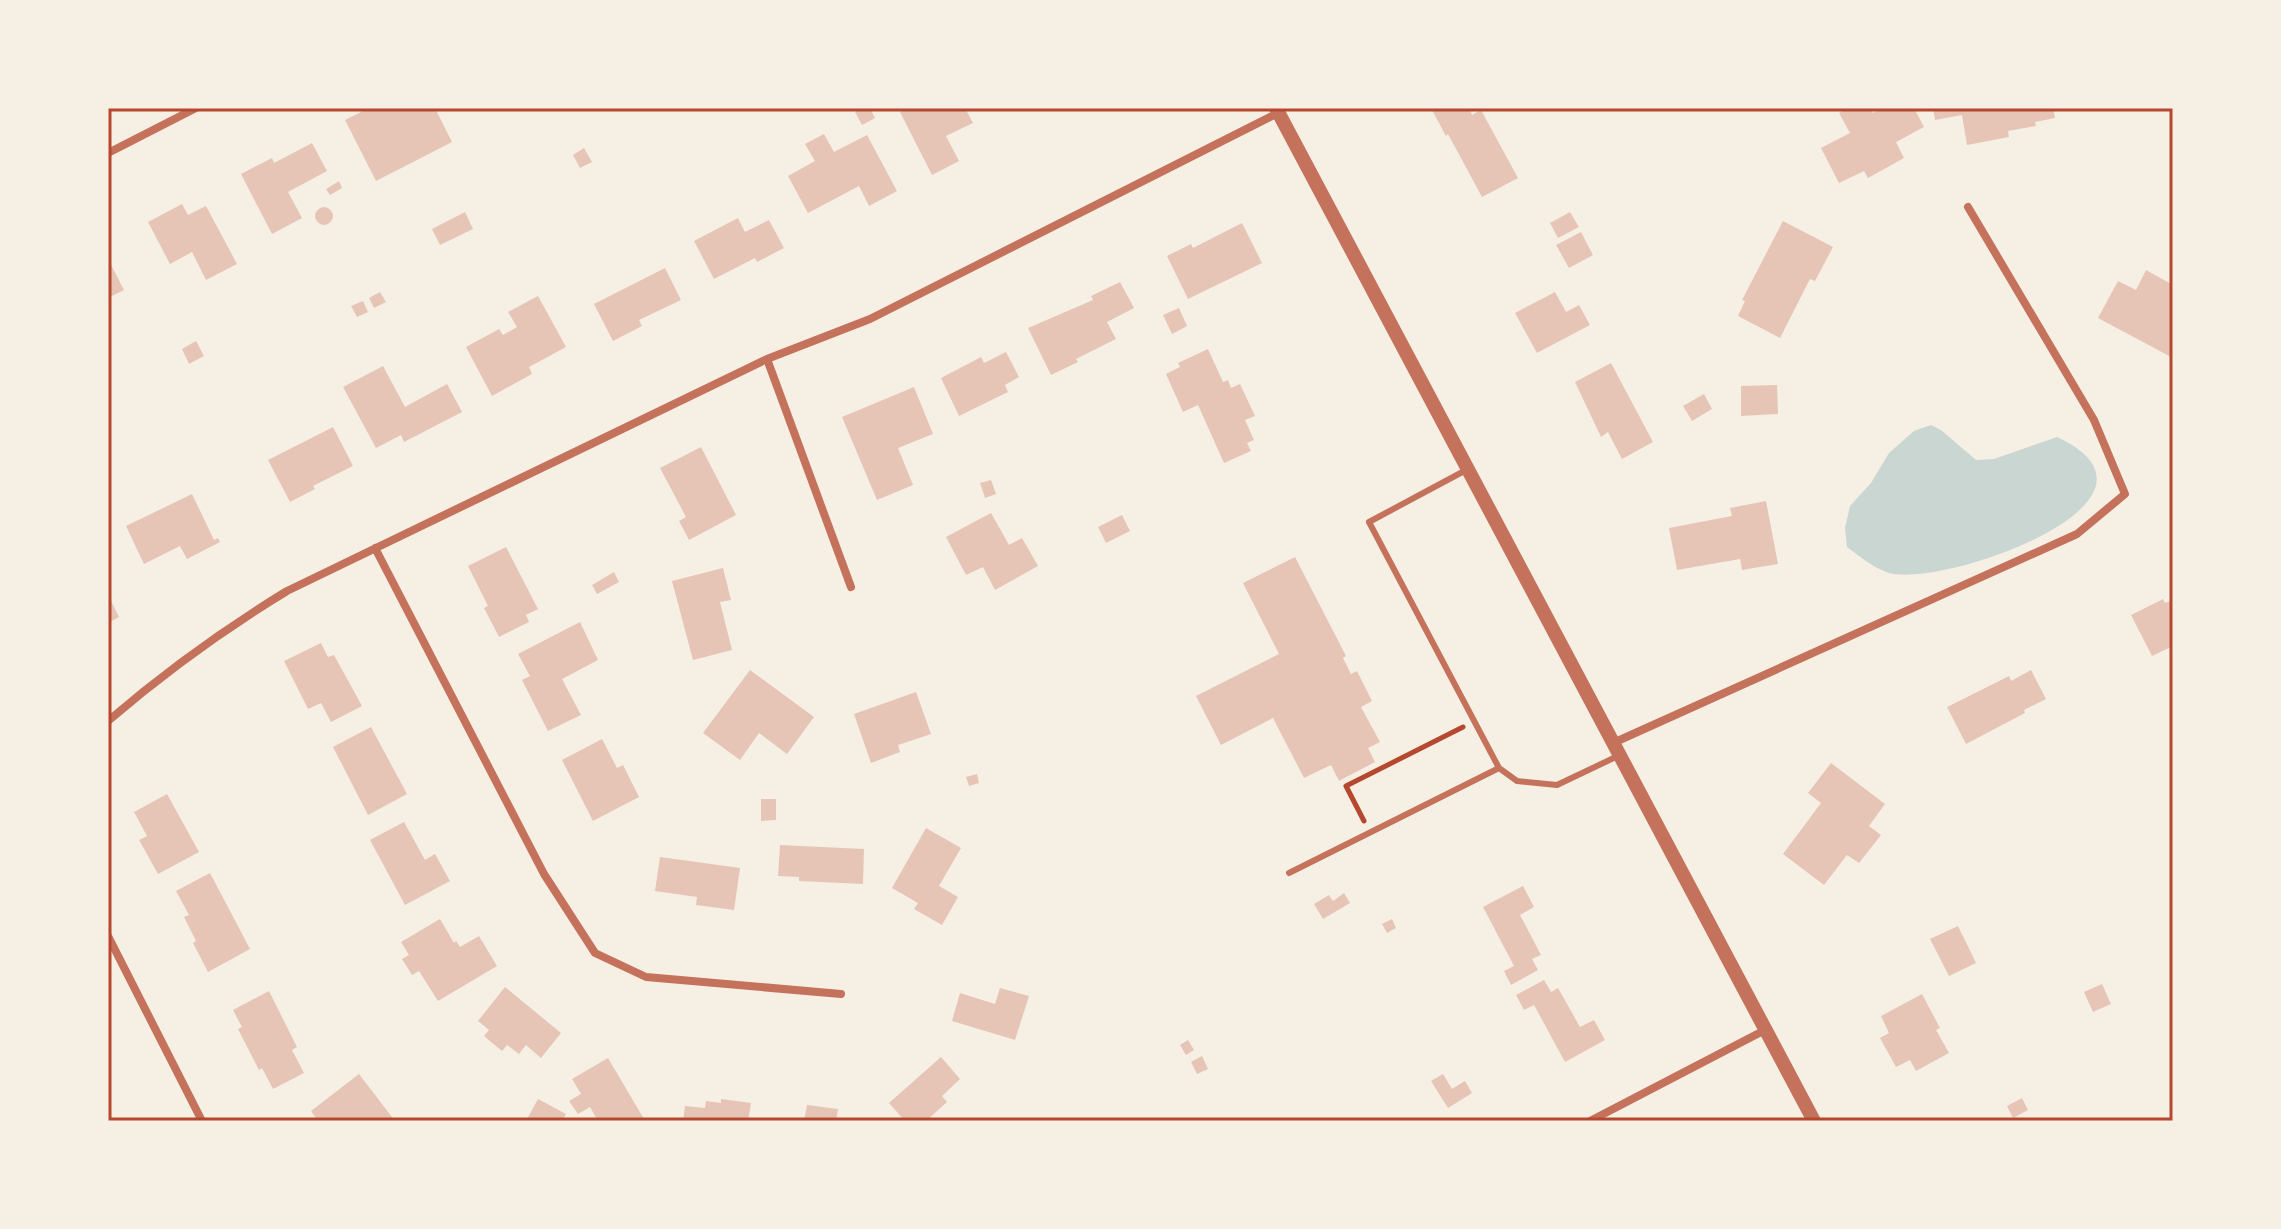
<svg xmlns="http://www.w3.org/2000/svg" width="2281" height="1229" viewBox="0 0 2281 1229" font-family="'PT Sans',sans-serif">
  <rect width="100%" height="100%" fill="#f6efe4"/>
  <path fill="#c9d6d2" d="M1931 425 1941 430 1976 460 1994 459 2057 437C2192 500 1944 588 1889 573 1874 568 1860 557 1847 547L1845 528 1850 506 1871 483 1889 453 1914 431Z"/>
  <path fill="#e6c5b7" d="M369 108H392L393 111 398 108H435L452 142 376 181 345 120Z
    M862 108H870L875 118 862 125 855 112Z
    M909 108H965L973 123 946 136 959 161 932 175 900 112Z
    M1431 108H1469L1472 115 1481 110 1518 178 1482 197 1448 134 1446 136Z
    M1848 108H1870L1873 113 1883 108H1914L1924 127 1896 142 1904 158 1868 178 1864 171 1839 183 1821 148 1850 133 1839 113Z
    M1933 108H2053L2055 118 2035 122 2036 126 2008 131 2009 137 1967 145 1962 115 1935 120Z
    M824 134 834 152 867 135 897 191 869 206 859 186 808 213 788 176 815 161 805 144Z
    M312 143 327 171 288 192 302 218 272 234 241 174 272 158 274 163Z
    M584 148 592 162 580 168 573 155Z
    M339 181 342 188 330 195 326 189Z
    M182 204 188 215 206 206 237 264 206 280 192 252 170 264 148 222Z
    M315 216a9 9 0 1 1 18 0a9 9 0 1 1-18 0Z
    M465 212 473 229 440 245 432 229Z
    M1570 212 1579 227 1558 238 1550 223Z
    M738 218 745 232 769 220 784 248 757 262 755 258 714 279 694 241Z
    M1783 221 1833 247 1815 281 1810 279 1780 338 1738 316 1745 301 1742 300Z
    M1242 223 1262 263 1188 299 1167 256 1191 244 1193 248Z
    M1581 232 1593 255 1569 268 1556 245Z
    M108 259 124 290 108 298Z
    M665 268 681 300 639 320 642 326 613 341 594 304Z
    M2146 270 2173 285V358L2098 318 2118 281 2136 290Z
    M1120 282 1134 308 1107 322 1116 339 1076 359 1078 362 1051 375 1028 328 1093 300 1091 296Z
    M380 292 386 302 374 308 369 298Z
    M1555 292 1566 312 1579 305 1590 325 1537 353 1515 313Z
    M538 296 566 347 529 367 532 374 492 396 466 347 499 329 503 335 517 327 508 312Z
    M363 301 368 312 357 317 351 306Z
    M1179 308 1187 326 1172 334 1163 315Z
    M196 341 204 356 189 364 182 349Z
    M1208 349 1223 382 1228 380 1231 388 1240 384 1255 416 1245 420 1254 440 1247 443 1251 451 1224 463 1198 405 1183 412 1166 374 1180 367 1178 363Z
    M1006 352 1019 377 1005 385 1008 392 959 416 941 378 981 357 984 363Z
    M1611 363 1653 442 1622 459 1608 432 1601 437 1575 382Z
    M383 366 405 407 447 384 462 412 404 442 401 435 376 448 343 387Z
    M1777 385 1778 414 1741 416V386Z
    M914 387 933 434 898 448 913 485 877 500 842 417Z
    M1704 394 1712 409 1692 421 1683 406Z
    M333 427 353 466 313 486 315 489 290 502 268 460Z
    M701 447 736 515 689 540 679 521 686 517 660 468Z
    M991 480 996 494 985 498 980 483Z
    M192 494 214 540 218 538 220 542 187 559 180 546 144 564 126 526Z
    M1766 501 1778 564 1742 570 1740 559 1677 570 1669 528 1732 516 1730 508Z
    M991 513 1009 545 1022 538 1038 566 995 590 983 567 966 575 946 537Z
    M1122 515 1130 531 1106 543 1098 527Z
    M506 547 538 609 526 615 529 622 499 637 484 608 488 606 468 566Z
    M1295 557 1346 656 1343 658 1351 674 1357 671 1372 701 1361 707 1380 742 1368 748 1375 762 1339 781 1331 765 1304 778 1273 718 1221 745 1196 696 1279 654 1243 583Z
    M723 568 731 600 720 602 732 650 693 660 672 581Z
    M614 572 619 582 597 594 592 585Z
    M108 595 119 617 108 623Z
    M2163 599 2165 603 2173 600V646L2152 656 2131 615Z
    M580 622 598 660 562 679 581 715 548 731 522 680 530 676 518 654Z
    M321 643 328 657 334 655 362 706 331 722 321 703 308 709 284 661Z
    M750 670 814 717 787 754 759 733 740 760 703 733Z
    M2031 670 2046 699 2024 710 2025 713 1966 744 1947 707 2009 676 2011 681Z
    M916 692 931 734 898 745 900 752 871 763 854 714Z
    M371 727 407 794 368 815 333 747Z
    M602 739 617 768 623 765 639 797 593 821 562 760Z
    M1831 763 1885 804 1869 826 1881 835 1859 863 1847 855 1824 885 1783 854 1821 803 1808 793Z
    M977 774 979 783 969 786 966 777Z
    M167 794 199 852 158 874 139 840 147 836 134 812Z
    M761 799H776V820L761 821Z
    M404 822 425 860 435 854 450 881 405 905 370 840Z
    M926 828 961 848 939 886 958 897 942 925 914 909 918 903 892 888Z
    M780 845 864 849 863 884 799 881V877L778 876Z
    M660 857 740 868 734 910 696 905 697 897 655 891Z
    M210 873 250 949 208 972 193 943 196 941 184 917 189 915 176 891Z
    M1523 886 1534 907 1520 915 1541 955 1532 959 1538 970 1511 985 1504 971 1514 966 1483 907Z
    M1344 893 1350 903 1323 919 1314 904 1329 895 1333 901Z
    M440 919 454 943 456 941 460 947 479 936 497 966 438 1001 419 971 412 975 402 959 409 955 401 942Z
    M1392 919 1396 928 1387 933 1382 924Z
    M1958 926 1976 963 1949 976 1930 939Z
    M1544 980 1551 992 1558 988 1580 1027 1594 1020 1605 1040 1565 1062 1534 1005 1524 1010 1516 995Z
    M2102 984 2111 1004 2093 1012 2084 992Z
    M505 987 561 1033 541 1058 526 1045 519 1054 507 1045 502 1051 484 1036 489 1030 478 1021Z
    M1000 988 1029 996 1015 1040 952 1021 960 993 995 1004Z
    M269 991 297 1047 292 1050 304 1073 273 1089 262 1068 259 1070 238 1029 242 1027 233 1010Z
    M1922 994 1940 1028 1936 1030 1949 1053 1916 1071 1910 1060 1896 1067 1880 1038 1889 1033 1881 1016Z
    M1188 1040 1194 1050 1186 1055 1180 1045Z
    M1202 1056 1208 1069 1197 1074 1191 1062Z
    M941 1057 960 1079 942 1096 947 1102 926 1121H905L889 1103Z
    M608 1058 644 1119 641 1121H598L590 1107 578 1114 569 1101 581 1094 572 1079Z
    M359 1074 395 1121H318L311 1111Z
    M1443 1074 1452 1089 1465 1081 1472 1093 1448 1108 1431 1081Z
    M2022 1098 2028 1110 2013 1118 2007 1106Z
    M538 1099 566 1114 562 1121H526Z
    M721 1099 751 1103 748 1121H683L685 1106 705 1108 706 1101 721 1103Z
    M807 1105 838 1109 836 1121H804Z"/>
  <g fill="none" stroke-linecap="round" stroke-linejoin="round">
    <path stroke="#b5482f" stroke-width="5" d="M1364 821 1346 786 1463 727"/>
    <path stroke="#c5725c" stroke-width="6" d="M1468 469 1369 522 1499 768 1517 781 1557 785 1620 755
      M1289 873 1499 768"/>
    <path stroke="#c5725c" stroke-width="8" d="M108 153 196 108
      M767 359 851 587
      M375 548 544 874 595 953 646 977 841 994
      M108 721C165 672 223 630 287 591L767 359 870 319 1278 113
      M1613 743 2077 534 2125 494 2094 420 1968 207
      M108 936 202 1121
      M1590 1121 1765 1030"/>
    <path stroke="#c5725c" stroke-width="14" d="M1276 108 1814 1121"/>
  </g>
  <rect width="2281" height="1229" fill="none" stroke="#f6efe4" stroke-width="220"/>
  <rect x="110" y="110" width="2061" height="1009" fill="none" stroke="#b5482f" stroke-width="3"/>
</svg>
